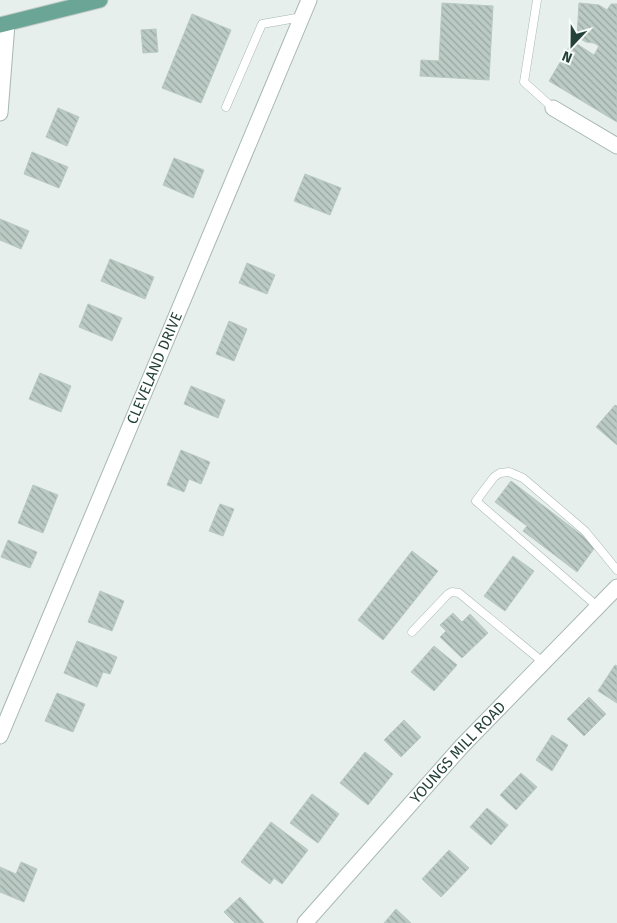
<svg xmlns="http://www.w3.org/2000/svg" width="617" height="923" viewBox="0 0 617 923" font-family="'Fira Sans',sans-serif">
  <defs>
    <pattern id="building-back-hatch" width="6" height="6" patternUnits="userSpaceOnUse" patternTransform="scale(1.25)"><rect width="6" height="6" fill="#bbcac4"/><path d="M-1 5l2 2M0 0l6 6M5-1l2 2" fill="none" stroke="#98a6a0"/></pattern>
  </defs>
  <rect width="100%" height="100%" fill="#e6efeb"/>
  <path fill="url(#building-back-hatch)" stroke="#b8c9c2" d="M442 3 493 6 489 80 420 76 421 60 439 61Z
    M579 3 599 5 607 10 611 4H617V122L549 81 571 44H577L594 55 599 46 594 43 586 42 577 37Z
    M192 14 231 30 201 103 162 88Z
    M156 29 158 52 143 53 141 30Z
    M58 108 79 117 67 146 46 137Z
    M32 152 68 167 59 188 24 174Z
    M174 158 204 170 193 198 163 185Z
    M305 174 341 188 330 215 294 201Z
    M0 219 29 231 21 249 0 240Z
    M110 259 154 277 145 299 101 281Z
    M247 263 275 275 267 294 239 283Z
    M88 304 122 318 112 341 79 327Z
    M229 321 247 329 234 361 216 354Z
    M40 373 71 386 61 412 29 399Z
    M191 386 225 400 218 418 184 404Z
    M615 405 617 406V445L596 427Z
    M181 450 210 462 201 484 189 479 184 492 167 485Z
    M511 481 596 546 577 572 523 531 527 526 495 502Z
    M33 485 58 495 43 533 18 523Z
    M220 504 234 509 223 536 209 531Z
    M8 540 37 552 30 568 1 557Z
    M412 551 438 571 383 640 358 620Z
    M513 556 534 571 505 611 484 596Z
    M100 591 124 601 112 631 88 622Z
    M453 613 462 622 470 614 488 633 462 658 440 637 446 631 440 625Z
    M77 641 117 657 110 674 103 672 97 687 64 673Z
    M434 646 457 665 434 691 411 672Z
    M615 665 617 666V703L598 691Z
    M57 693 85 704 73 732 45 721Z
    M589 697 606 714 584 736 567 719Z
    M404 720 421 737 401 757 384 740Z
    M552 735 568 745 552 771 536 760Z
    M365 752 393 774 368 805 340 783Z
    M521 773 537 787 516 810 500 795Z
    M312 794 339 814 318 843 290 823Z
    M487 808 508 825 491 845 470 827Z
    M271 822 308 850 282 884 274 878 270 884 241 862Z
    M449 850 469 868 441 897 422 879Z
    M21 862 37 869 24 902 0 892V867L16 874Z
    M240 897 264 923H235L224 912Z
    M396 909 411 923H384Z"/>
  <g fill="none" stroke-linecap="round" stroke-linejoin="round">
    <g stroke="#a8b8b2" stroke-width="9">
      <path id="service" d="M537 0 524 82 553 108
        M226 107 262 24 302 17
        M598 607 476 501 494 477 500 473 509 472 523 478 585 531 617 570
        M412 632 448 594 452 592 459 593 544 663"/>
    </g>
    <g stroke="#a8b8b2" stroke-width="17">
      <g id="minor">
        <path d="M553 108 617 146"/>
        <path d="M0 113 7 24"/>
        <path id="s1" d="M0 736 309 0"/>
      </g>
    </g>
    <g stroke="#a8b8b2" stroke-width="17">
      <g id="tertiary">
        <path id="s2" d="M305 923 462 746 617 587"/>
      </g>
    </g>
    <g stroke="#c2cac8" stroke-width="17">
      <path id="primary" d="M0 25 100 0"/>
    </g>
    <use href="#service" stroke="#fff" stroke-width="8"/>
    <use href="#minor" stroke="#fff" stroke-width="15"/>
    <use href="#tertiary" stroke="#fff" stroke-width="15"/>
    <use href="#primary" stroke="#6aa596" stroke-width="15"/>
  </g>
  <g text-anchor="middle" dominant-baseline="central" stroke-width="4.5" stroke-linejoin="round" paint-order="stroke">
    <g font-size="15" fill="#24423a" stroke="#f7fbf9">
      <text stroke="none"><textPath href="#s1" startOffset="399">CLEVELAND DRIVE</textPath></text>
      <text stroke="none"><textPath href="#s2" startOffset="229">YOUNGS MILL ROAD</textPath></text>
    </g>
  </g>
  <g transform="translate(572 45) rotate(202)" stroke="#f7fbf9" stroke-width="4" paint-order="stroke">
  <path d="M0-4L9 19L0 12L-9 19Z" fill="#24423a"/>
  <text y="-8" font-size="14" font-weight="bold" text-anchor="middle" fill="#24423a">N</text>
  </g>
</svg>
